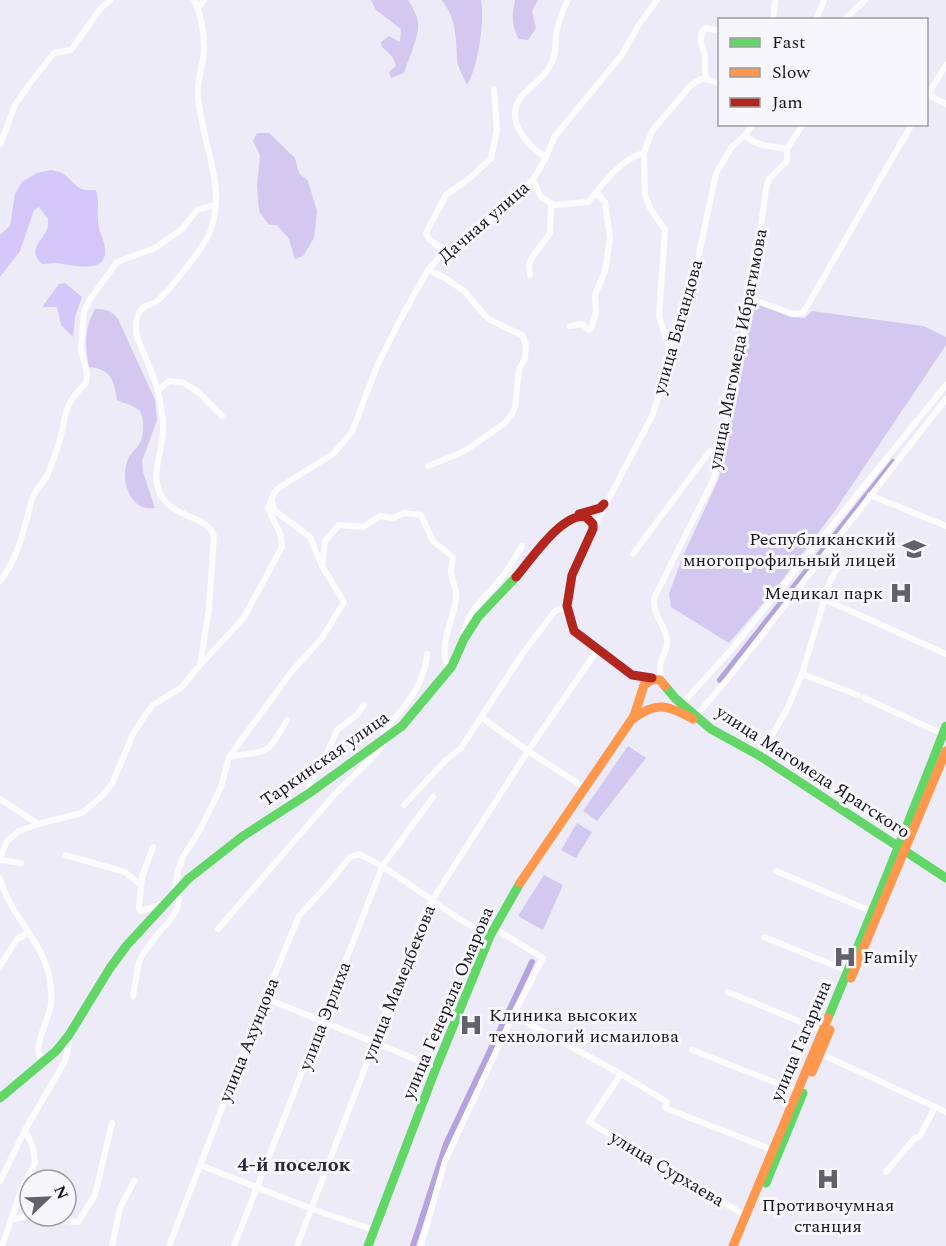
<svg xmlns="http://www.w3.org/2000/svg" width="946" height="1246" viewBox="0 0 946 1246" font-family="Spectral,serif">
  <rect width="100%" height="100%" fill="#eeebf8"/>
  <path fill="#d2c8f0" d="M371 0H408C412 6 417 15 418 22 420 35 408 60 404 73L391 78 389 72 396 66C394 57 389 53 382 47L381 42 389 36 400 42 401 29 376 10Z
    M441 0H481C485 20 478 68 467 85 464 77 457 67 457 58 456 38 456 16 441 0Z
    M515 0H538L532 11 536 28 528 40 519 39C511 26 512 14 515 0Z
    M257 133H269L295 158 299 173 308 181 317 211 314 238 303 256 295 259 289 239 277 225H269L259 211 257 186 260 155 253 141Z
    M756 303 790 317 805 318 812 311 923 326 946 337V345L834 512 776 588 729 643 671 607 669 594 683 556 719 478 753 306Z
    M95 309C106 309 111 310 118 319L155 400 157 420 142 461 143 472 155 508C128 512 119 476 129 457 133 450 141 445 142 437 144 430 144 416 139 410 134 405 123 403 117 400 114 381 112 369 89 367 85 347 84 328 95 309Z
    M628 746 646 758 597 821 583 811Z
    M577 823 592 832 576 858 561 850Z
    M544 875 563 885 543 930 518 916Z"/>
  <path fill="#d4c7f9" d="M51 170C56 171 62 172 65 175 77 185 78 192 96 190 100 204 96 213 99 227 100 234 105 242 105 249 108 276 69 264 56 263 51 263 46 264 42 264 26 248 43 242 47 229 49 226 48 222 48 219L39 207 34 210 20 251 0 277V235L10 226 15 194 22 182 37 173Z
    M65 283 82 297 75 317 73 337 61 325 57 307H42L59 284Z"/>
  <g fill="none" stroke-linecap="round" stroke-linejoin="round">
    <path stroke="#b3a4dd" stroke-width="6" d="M720 680 893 462
      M413 1246 446 1144 532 962"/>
    <path stroke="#fcfcfe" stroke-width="6" d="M198 8 204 0
      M773 20 775 0
      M816 20 824 0
      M844 20 865 0
      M707 79 720 84
      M927 94 946 104
      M926 98 946 65
      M745 135C756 147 772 146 787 149
      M0 145 15 105 31 82 54 53 71 50 101 8 111 0
      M787 149 803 124
      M546 157C528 147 506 121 519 100 527 87 543 80 550 66 556 56 555 47 556 35 558 24 563 10 568 0
      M533 180 541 197 554 205 588 202C603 184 621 158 644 153
      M445 251 429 239 426 233 446 195 471 177 491 158 497 130 494 89
      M530 275 529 265 531 259 550 233 551 204
      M751 299 793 314 803 313 912 124
      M570 326 582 324 589 330 591 329 596 312 595 295 605 271 610 238 605 202 596 192
      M671 344 668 345 659 316 665 230 650 208 645 195 644 153 652 131 674 105 692 84 702 79H707C702 66 707 60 704 52 701 44 700 41 702 31L706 28 720 31
      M158 390 169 381 184 383 198 392 222 416
      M428 466 458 454 472 446 505 423 512 414 515 407 519 369 525 359 526 344 522 335 488 319 464 291 445 278 428 270
      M870 495 946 526
      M593 529 652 416 665 377 671 344 685 312 693 282 716 174 731 148 745 135 753 124
      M633 554 710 451 720 454
      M322 566 325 541 339 525 363 527 380 516 393 518 404 513 421 515 433 541 453 557C453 561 451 567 451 571 451 581 458 589 456 599 453 623 437 645 449 670
      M0 581C18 559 25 526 32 499 34 492 41 486 45 479 50 471 53 459 57 449 68 418 59 409 86 383L87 373 81 349 84 311 91 298 117 262 155 248 182 229 197 210 215 205
      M824 599 946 654
      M464 639C463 612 487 597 502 577 510 567 516 556 522 546
      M200 665 243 619 282 547 281 536 268 508 274 493 280 487 333 454 352 432 377 366 400 320 428 270 445 251 452 248 490 219 533 180 546 157 555 136 621 56 638 26 657 0
      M802 674 858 695
      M663 681C654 658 669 656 667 639 664 623 653 616 654 598L714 478 720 454 751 299 766 189 769 179 787 161V149
      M864 698 945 735
      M682 704 731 650 946 385
      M696 716 725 682 946 399
      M481 717 528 751 585 788
      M760 756 787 709 802 674 830 581 843 559
      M229 757C269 749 265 759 287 720
      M308 794 310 781 325 758 337 730 357 715 364 705
      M0 799 38 824
      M404 805 446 760 461 748 523 653 555 611 567 606
      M153 847 142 877 139 907 140 911 164 904
      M65 855 125 872 141 885
      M0 859 7 841 19 831 38 824 82 813 102 796 112 784 133 734 146 714 153 705 182 687 200 665 209 609 214 536C208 516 176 519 162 497 150 477 160 460 162 440 164 429 163 418 161 408 159 390 152 373 145 356 141 346 135 337 136 326 136 320 137 314 142 309 146 304 152 305 157 301 170 290 204 247 210 232 228 187 200 139 198 94 197 78 204 64 204 48 204 34 201 13 194 0
      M0 860 21 863
      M776 871 873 912
      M0 878C9 915 45 943 50 981 51 989 52 997 51 1005 49 1018 33 1047 40 1057L47 1059
      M494 928 543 958 513 1015 621 1074 589 1122 746 1216
      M218 929 335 794 375 755 387 737 383 734C387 724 395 718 401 711 414 695 426 674 427 654
      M764 937 848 971
      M0 966 17 939 28 933
      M728 992 823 1031
      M133 996 139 962 143 954 160 931 169 922 177 909 179 899 175 888 178 871 183 857 200 830 221 787 229 757 292 671 322 638 344 602 322 566 310 537 274 510 272 500
      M265 998 437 1068
      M692 1050 797 1091
      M819 1053 946 1112
      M621 1074 667 1102 665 1108 773 1150
      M200 1165 312 1209 374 1230
      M886 1172 914 1139 920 1136 935 1107
      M0 1181 25 1130 65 1061 68 1049 69 1036
      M61 1216 66 1221 78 1222 95 1195 112 1123
      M11 1220 30 1215
      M2 1246 21 1191 35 1163 33 1147 25 1130
      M112 1246 120 1208 134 1181
      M169 1246 255 1022 299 916 330 882 350 857 359 854C406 876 444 915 491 936
      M234 1246 383 865 433 797
      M297 1246 424 913 528 751 598 649
      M421 1246 445 1161 513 1015"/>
    <path stroke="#63d668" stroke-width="9" d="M665 686 675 698 711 729 760 756 946 878
      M828 1018C869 921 908 824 946 726
      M0 1098 56 1051 69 1035 110 968 127 945 188 879 243 836 308 794 402 726 452 666 464 639 478 617 516 577
      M766 1183 803 1093
      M368 1246 436 1068 490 936 520 883"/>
    <path stroke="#ff974d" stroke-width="9" d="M633 719C657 700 668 706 693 719
      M520 883 634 716 644 685 653 679 660 680 665 686
      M851 978 946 751
      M812 1072 830 1030
      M733 1246 828 1018"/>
    <path stroke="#b3261e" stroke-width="9" d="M579 514 600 508 604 504
      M516 577C530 561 563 511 586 517L593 524V529L572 575 567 606 574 631 632 675 652 678"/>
  </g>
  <defs>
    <g id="university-bare" transform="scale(1.8)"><path d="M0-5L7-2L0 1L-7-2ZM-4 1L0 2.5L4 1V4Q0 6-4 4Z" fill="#62606a" stroke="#f7f6fb" stroke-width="2.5" paint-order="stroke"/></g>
    <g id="hospital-bare" transform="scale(1.8)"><path d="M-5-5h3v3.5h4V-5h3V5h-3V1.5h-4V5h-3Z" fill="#62606a" stroke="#f7f6fb" stroke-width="2.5" paint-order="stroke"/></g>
  </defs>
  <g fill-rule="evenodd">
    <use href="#university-bare" x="914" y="549"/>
    <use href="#hospital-bare" x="901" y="593"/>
    <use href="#hospital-bare" x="845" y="957"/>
    <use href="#hospital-bare" x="471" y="1025"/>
    <use href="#hospital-bare" x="828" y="1179"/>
  </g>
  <g text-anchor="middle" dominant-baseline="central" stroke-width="6" stroke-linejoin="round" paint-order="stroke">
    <g font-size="18" fill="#17151e" stroke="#f7f6fb">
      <text transform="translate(484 222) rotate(-41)">Дачная улица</text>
      <text transform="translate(678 327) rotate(-74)">улица Багандова</text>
      <text transform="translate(738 349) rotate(-79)">улица Магомеда Ибрагимова</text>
      <text transform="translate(325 759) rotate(-35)">Таркинская улица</text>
      <text transform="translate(813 772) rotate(33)">улица Магомеда Ярагского</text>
      <text transform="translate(399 983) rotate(-68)">улица Мамедбекова</text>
      <text transform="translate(448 1003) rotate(-67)">улица Генерала Омарова</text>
      <text transform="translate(325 1016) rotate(-69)">улица Эрлиха</text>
      <text transform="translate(249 1040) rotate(-68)">улица Ахундова</text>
      <text transform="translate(801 1041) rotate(-67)">улица Гагарина</text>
      <text transform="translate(667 1169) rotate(31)">улица Сурхаева</text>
    </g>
    <g font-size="18" fill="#17151e" stroke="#f7f6fb" text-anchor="end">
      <text x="896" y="539">Республиканский<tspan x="896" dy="21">многопрофильный лицей</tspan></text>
      <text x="883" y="593">Медикал парк</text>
      <text x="863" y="957" text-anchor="start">Family</text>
      <text x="489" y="1015" text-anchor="start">Клиника высоких<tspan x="489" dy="21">технологий исмаилова</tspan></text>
      <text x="828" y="1205" text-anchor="middle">Противочумная<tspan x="828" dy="21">станция</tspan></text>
    </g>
    <g font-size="20" font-weight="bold" fill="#2c273a" stroke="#f7f6fb">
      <text x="294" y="1165">4-й поселок</text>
    </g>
  </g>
  <rect x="718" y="18" width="210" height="108" fill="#f7f6fb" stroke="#9d9ca3" stroke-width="1.5"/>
  <rect x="730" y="38" width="30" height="9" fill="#63d668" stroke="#9d9ca3" stroke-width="1.5"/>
  <text x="772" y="48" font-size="18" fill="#17151e">Fast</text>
  <rect x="730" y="68" width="30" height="9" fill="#ff974d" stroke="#9d9ca3" stroke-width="1.5"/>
  <text x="772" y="78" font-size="18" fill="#17151e">Slow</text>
  <rect x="730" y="98" width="30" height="9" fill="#b3261e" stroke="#9d9ca3" stroke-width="1.5"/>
  <text x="772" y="108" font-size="18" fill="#17151e">Jam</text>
  <g transform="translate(48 1198) rotate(67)"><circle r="28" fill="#f7f6fb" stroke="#9d9ca3" stroke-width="1.5"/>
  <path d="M0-4.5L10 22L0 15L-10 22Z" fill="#62606a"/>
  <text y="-9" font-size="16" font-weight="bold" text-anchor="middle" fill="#17151e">N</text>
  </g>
</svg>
